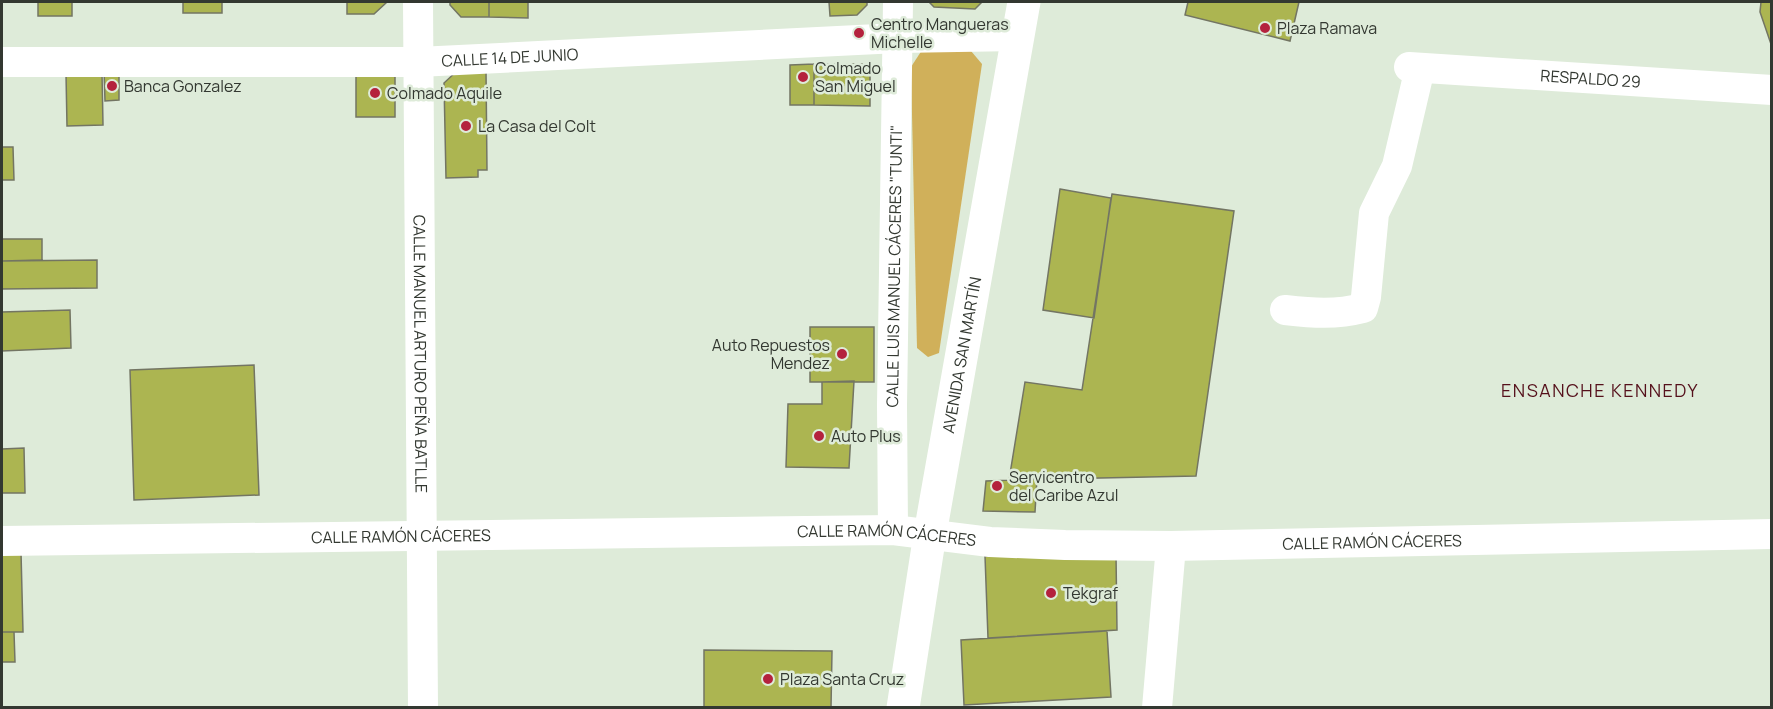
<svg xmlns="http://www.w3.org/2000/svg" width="1773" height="709" viewBox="0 0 1773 709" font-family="Manrope,sans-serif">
  <rect width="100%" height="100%" fill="#deebd9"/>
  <path fill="#d0b05a" d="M922 50 971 51 982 64 939 353 928 357 917 348 911 67Z"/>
  <path fill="#acb551" stroke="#737563" stroke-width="1.5" d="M38 2H72V16H38Z
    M183 2H222V13H183Z
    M347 2H387L374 14H347Z
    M450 2H489V17H461L450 5Z
    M489 2H528V18L489 17Z
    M829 2H867V5L857 15 830 16Z
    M929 2H982L975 9 934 7Z
    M1188 2H1299L1290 41 1185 15Z
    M1761 2H1772V47L1760 12Z
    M356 63 395 70V117H356Z
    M814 64V105H790V65Z
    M814 64H862L870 70V106L814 105Z
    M458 70H486L487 170H478V177L446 178 444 83Z
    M104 71 119 72V100L105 101Z
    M102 73 103 125 67 126 66 74Z
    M2 147H13L14 180H2Z
    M1060 189 1111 198 1094 318 1043 310Z
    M1112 194 1234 211 1196 476 1009 480 1025 382 1082 390Z
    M2 239H42V260L2 261Z
    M97 260V288L2 289V261Z
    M70 310 71 348 2 351V312Z
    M810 327H874V382H810Z
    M254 365 259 495 134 500 130 370Z
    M854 381 849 468 786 467 788 404H822V382Z
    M24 448 25 493H2V449Z
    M1037 479 1035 512 983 511 986 481Z
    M2 552H21L23 632H2Z
    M1116 554 1117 630 988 638 985 556Z
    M1107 631 1111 697 964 705 961 640Z
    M2 632H14L15 662H2Z
    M704 650 832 651 831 708H704Z"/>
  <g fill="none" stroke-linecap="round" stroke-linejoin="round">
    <g stroke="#fff" stroke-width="30">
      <path id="s1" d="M418 2 423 708"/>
      <path id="s2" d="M2 62H418L898 38 1019 36"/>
      <path id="s3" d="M1409 67 1772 90"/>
      <path d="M1285 310C1312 313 1336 315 1363 308L1366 297 1374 213 1397 166 1420 68"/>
      <path id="s4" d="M893 530 892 405 898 2"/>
      <path id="s5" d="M2 541 893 530 990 542 1065 545 1171 546 1772 534"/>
      <path d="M1157 708 1171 546"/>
    </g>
    <path stroke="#fff" stroke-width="33" id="s6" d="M903 708 930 534 1024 2"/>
  </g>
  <g fill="#b4223d" stroke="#deebd9" stroke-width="2">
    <circle cx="1265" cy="28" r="6"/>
    <circle cx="859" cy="33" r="6"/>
    <circle cx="803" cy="77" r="6"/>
    <circle cx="112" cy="86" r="6"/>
    <circle cx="375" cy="93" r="6"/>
    <circle cx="466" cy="126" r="6"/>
    <circle cx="842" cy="354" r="6"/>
    <circle cx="819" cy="436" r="6"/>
    <circle cx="997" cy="486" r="6"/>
    <circle cx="1051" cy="593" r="6"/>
    <circle cx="768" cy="679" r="6"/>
  </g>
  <g text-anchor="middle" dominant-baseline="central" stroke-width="5" stroke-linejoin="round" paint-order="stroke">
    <g font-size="16" fill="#333831" stroke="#deebd9" text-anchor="start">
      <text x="871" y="24">Centro Mangueras<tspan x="871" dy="18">Michelle</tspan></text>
      <text x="1277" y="28">Plaza Ramava</text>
      <text x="815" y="68">Colmado<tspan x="815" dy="18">San Miguel</tspan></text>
      <text x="124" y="86">Banca Gonzalez</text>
      <text x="387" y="93">Colmado Aquile</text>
      <text x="478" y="126">La Casa del Colt</text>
      <text x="830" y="345" text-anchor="end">Auto Repuestos<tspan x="830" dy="18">Mendez</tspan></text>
      <text x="831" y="436">Auto Plus</text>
      <text x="1009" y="477">Servicentro<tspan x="1009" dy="18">del Caribe Azul</tspan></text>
      <text x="1063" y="593">Tekgraf</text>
      <text x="780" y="679">Plaza Santa Cruz</text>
    </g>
    <g font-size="16" fill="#333831" stroke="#deebd9">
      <text stroke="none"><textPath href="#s2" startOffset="508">CALLE 14 DE JUNIO</textPath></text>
      <text stroke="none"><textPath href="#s3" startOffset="182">RESPALDO 29</textPath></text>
      <text stroke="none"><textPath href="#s4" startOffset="264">CALLE LUIS MANUEL CÁCERES "TUNTI"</textPath></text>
      <text stroke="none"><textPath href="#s6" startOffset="358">AVENIDA SAN MARTÍN</textPath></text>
      <text stroke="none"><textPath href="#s1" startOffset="352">CALLE MANUEL ARTURO PEÑA BATLLE</textPath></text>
      <text stroke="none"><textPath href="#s5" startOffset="885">CALLE RAMÓN CÁCERES</textPath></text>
      <text stroke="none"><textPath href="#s5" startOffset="399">CALLE RAMÓN CÁCERES</textPath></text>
      <text stroke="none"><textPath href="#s5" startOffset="1371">CALLE RAMÓN CÁCERES</textPath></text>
    </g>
    <g font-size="18" letter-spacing="1.5" fill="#55101b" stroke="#deebd9">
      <text x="1600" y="390">ENSANCHE KENNEDY</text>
    </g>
  </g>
  <rect width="1773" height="709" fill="none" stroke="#333831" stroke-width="6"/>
</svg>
